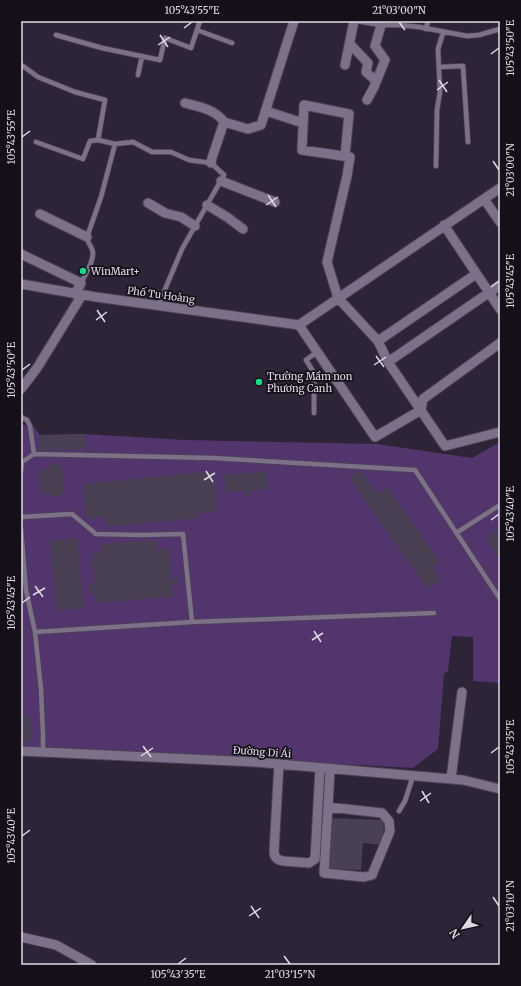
<svg xmlns="http://www.w3.org/2000/svg" width="521" height="986" viewBox="0 0 521 986" font-family="Merriweather,serif">
  <rect width="100%" height="100%" fill="#2d2437"/>
  <path fill="#53356d" d="M22 425 33 426 40 435 85 434 184 440 377 444 472 458 500 442V683L473 681V637L452 636 448 671 444 674 438 749 413 768 21 747Z"/>
  <path fill="#4a4054" d="M85 434V449L49 450V451H40L39 435Z
    M61 463 65 495 50 497V492L42 493 39 470 49 469 48 465Z
    M360 470 378 494 387 487 440 562 433 568 441 580 428 589 349 478Z
    M213 471 217 511 198 513 199 518 106 527 105 517 86 519 83 484Z
    M266 471 268 489 250 491V496L245 497 244 491 226 493 224 475Z
    M500 528V560L488 541 489 540 487 536Z
    M77 538 84 608 57 611 50 541Z
    M156 540 157 550 169 549 171 579 178 578V584L172 585 173 597 95 603V593L89 594 88 585 94 584 92 554 101 553V544Z
    M21 622 24 627 25 641H21Z
    M21 683H22L24 708H21Z
    M21 716H29L32 738 29 742 21 743Z
    M331 818 384 820 383 845 363 843 361 870 328 869Z"/>
  <g fill="none" stroke-linecap="round" stroke-linejoin="round">
    <g stroke="#4b4252" stroke-width="6">
      <path id="service" d="M357 21 381 25H400L419 27 467 36 479 35 500 29
        M426 29 428 21
        M197 30 232 43
        M56 35 102 48 160 60 165 38 191 48 200 21
        M23 66 38 77 75 92 105 100 98 140 115 144 133 142 152 152H171L189 160 211 163 224 175 182 249 158 306
        M439 67 463 66 468 142
        M138 75 142 56
        M36 142 83 159 90 141 98 140
        M436 166 437 110 440 92 438 49 443 33
        M81 283C85 274 96 259 92 249 90 244 88 244 87 237L101 197 115 144
        M314 413V373L306 360 317 352
        M21 417 27 420 30 426 34 454 22 462 21 472
        M34 454 213 458 415 470 500 599
        M21 517 72 514 96 534 141 535 183 534 192 622
        M21 529 26 590 35 632 41 689 43 735V752
        M456 533 500 505
        M35 632 192 622 434 613
        M399 811 405 801 413 776"/>
    </g>
    <g stroke="#4b4252" stroke-width="11">
      <path id="minor" d="M350 44 368 63 366 72 376 81
        M345 65 354 21
        M367 100 374 87 385 60 375 46 381 25
        M185 103C199 107 215 109 224 122
        M266 111 303 123
        M224 122 248 129 261 125 294 21
        M345 156 349 114 304 105 302 150 350 157 347 176 327 262 338 298 378 341 388 362 445 446 500 432
        M211 163 212 158 224 122
        M221 181 275 202
        M484 199 500 222
        M148 203 165 213 181 217 195 226
        M207 205 227 217 243 229
        M40 214 87 237
        M444 225 500 309
        M21 254 81 283 75 294
        M21 284 96 297 299 325
        M299 325 375 437 421 410 423 399 500 343
        M299 325 500 188
        M378 341 476 274
        M388 362 500 285
        M21 389 37 368 82 295
        M21 751 255 762 463 780 500 789
        M279 764 274 851C274 857 277 860 283 861L309 863 315 859 320 768
        M451 779 462 692
        M328 807 324 873 364 877 372 875 390 831 389 821 382 813 328 807 330 769
        M21 937 56 945 92 965"/>
    </g>
    <use href="#service" stroke="#7c7188" stroke-width="4.5"/>
    <use href="#minor" stroke="#7c7188" stroke-width="9"/>
  </g>
  <path fill="none" stroke="#e0dae7" stroke-width="1.5" d="M399 22 405 30M184 28 192 22M160 35 168 47M158 45 170 37M491 54 499 48M439 80 447 92M437 90 448 82M22 137 30 131M493 161 499 170M268 195 276 207M266 205 278 197M491 287 499 281M97 310 105 322M96 320 107 312M376 356 384 367M374 365 386 357M22 370 30 364M206 471 213 482M204 480 215 473M491 520 499 514M35 586 43 597M33 595 45 588M22 603 30 597M314 631 321 642M312 640 323 633M143 746 151 757M491 753 499 747M141 756 153 748M422 791 429 803M420 801 431 793M22 836 30 830M493 897 499 906M251 906 259 918M249 916 261 908M284 956 290 964M178 964 186 958"/>
  <g fill="#1fd887" stroke="#140f18" stroke-width="1.5">
    <circle cx="83" cy="271" r="4"/>
    <circle cx="259" cy="382" r="4"/>
  </g>
  <g text-anchor="middle" dominant-baseline="central" stroke-width="3.5" stroke-linejoin="round" paint-order="stroke">
    <g font-size="10" fill="#e0dae7" stroke="#140f18" text-anchor="start">
      <text x="91" y="271">WinMart+</text>
      <text x="267" y="376">Trường Mầm non<tspan x="267" dy="12">Phương Canh</tspan></text>
    </g>
    <g font-size="10" fill="#e0dae7" stroke="#140f18">
      <text transform="translate(161 295) rotate(8)">Phố Tu Hoàng</text>
      <text transform="translate(262 752) rotate(4)">Đường Di Ái</text>
    </g>
  </g>
  <rect width="521" height="986" fill="none" stroke="#140f18" stroke-width="44"/>
  <g transform="translate(463 928) rotate(236)" stroke="#140f18" stroke-width="3" paint-order="stroke">
  <path d="M0-3L7 15L0 10L-7 15Z" fill="#e0dae7"/>
  <text y="-6" font-size="11" font-weight="bold" text-anchor="middle" fill="#e0dae7">N</text>
  </g>
  <rect x="22" y="22" width="477" height="942" fill="none" stroke="#e0dae7" stroke-width="1.5"/>
  <g font-size="10" text-anchor="middle" fill="#e0dae7">
    <text x="192" y="14">105°43'55"E</text>
    <text x="399" y="14">21°03'00"N</text>
    <text transform="translate(510 48) rotate(-90)" y="4">105°43'50"E</text>
    <text transform="translate(11 137) rotate(-90)" y="4">105°43'55"E</text>
    <text transform="translate(510 170) rotate(-90)" y="4">21°03'00"N</text>
    <text transform="translate(510 281) rotate(-90)" y="4">105°43'45"E</text>
    <text transform="translate(11 370) rotate(-90)" y="4">105°43'50"E</text>
    <text transform="translate(510 514) rotate(-90)" y="4">105°43'40"E</text>
    <text transform="translate(11 603) rotate(-90)" y="4">105°43'45"E</text>
    <text transform="translate(510 747) rotate(-90)" y="4">105°43'35"E</text>
    <text transform="translate(11 836) rotate(-90)" y="4">105°43'40"E</text>
    <text transform="translate(510 906) rotate(-90)" y="4">21°03'10"N</text>
    <text x="178" y="978">105°43'35"E</text>
    <text x="290" y="978">21°03'15"N</text>
  </g>
</svg>
